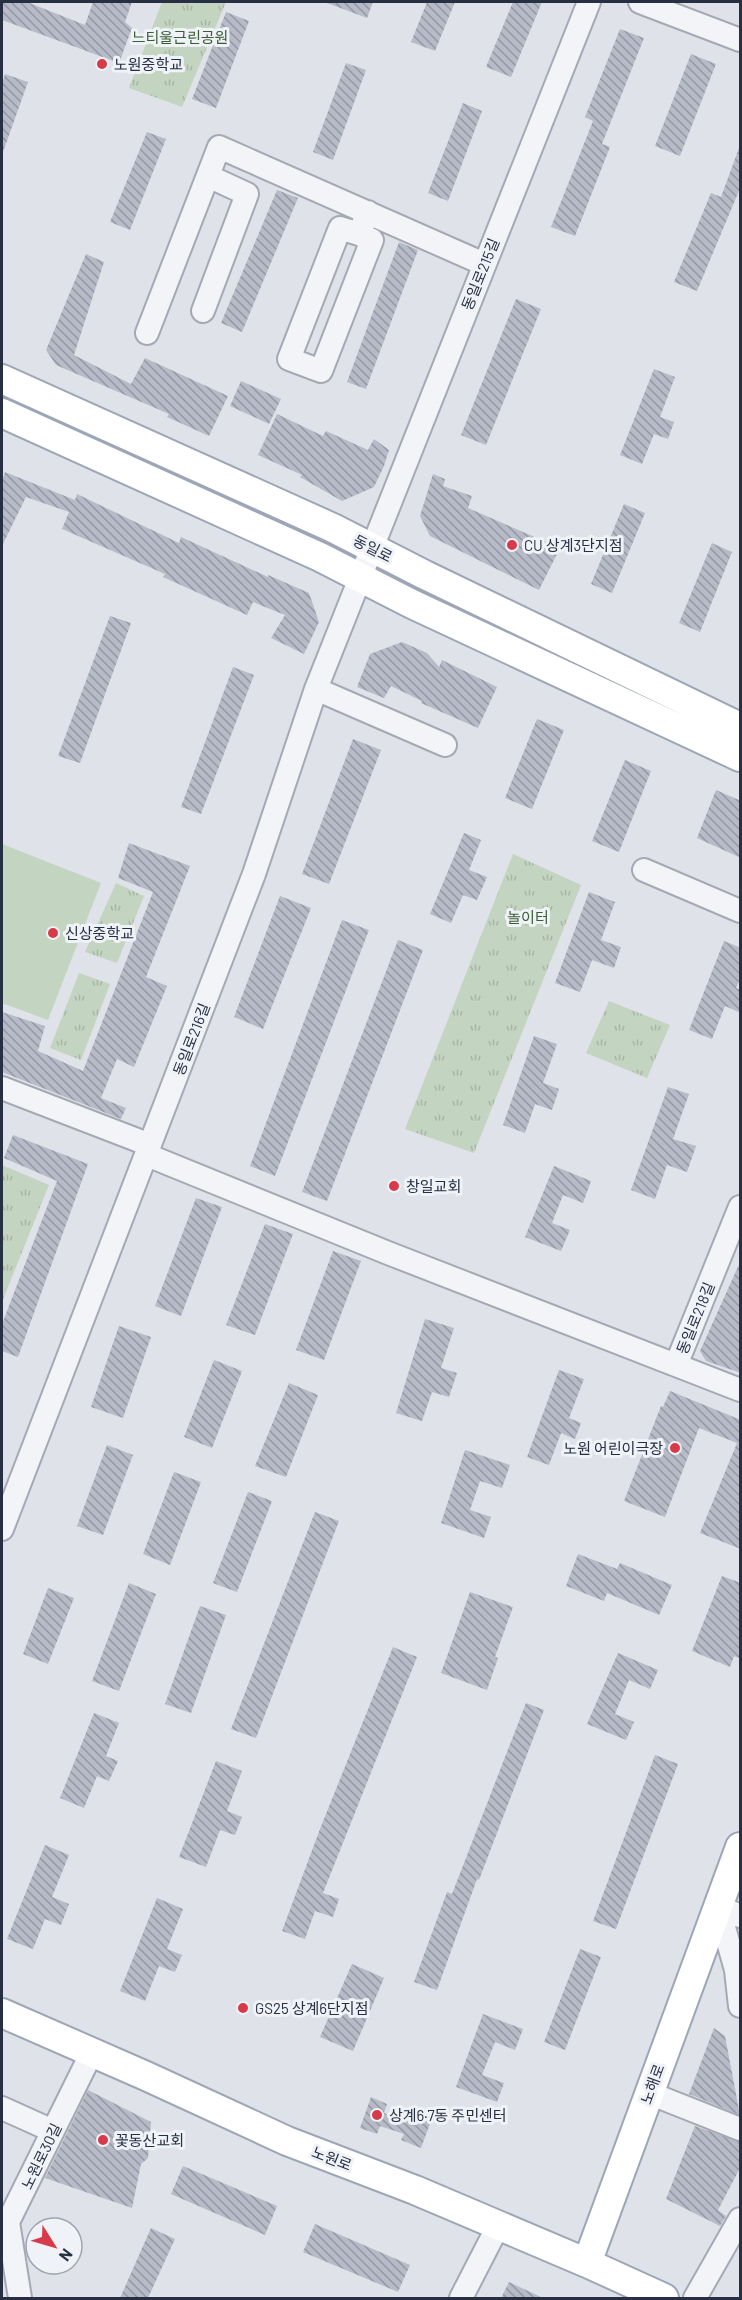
<svg xmlns="http://www.w3.org/2000/svg" width="742" height="2300" viewBox="0 0 742 2300" font-family="Barlow,'Noto Sans KR',sans-serif">
  <defs>
    <pattern id="park-tufts" width="24" height="20" patternUnits="userSpaceOnUse" patternTransform="scale(1.5)"><rect width="24" height="20" fill="#c3d4c0"/><path d="M3 7l-1-3M5 7V3M7 7l1-3M15 17l-1-3M17 17v-4M19 17l1-3" fill="none" stroke="#a8b6a6"/></pattern>
    <pattern id="building-back-hatch" width="6" height="6" patternUnits="userSpaceOnUse" patternTransform="scale(1.5)"><rect width="6" height="6" fill="#b6bbc7"/><path d="M-1 5l2 2M0 0l6 6M5-1l2 2" fill="none" stroke="#9498a3"/></pattern>
  </defs>
  <rect width="100%" height="100%" fill="#dfe2e9"/>
  <path fill="#c3d4c0" d="M2 844 101 883 48 1020 2 1003Z"/>
  <path fill="url(#park-tufts)" d="M162 2H226L182 107 129 88Z
    M513 854 581 885 474 1153 405 1129Z
    M116 883 144 896 117 963 85 952Z
    M79 973 110 984 81 1060 50 1048Z
    M609 1001 670 1025 647 1078 586 1053Z
    M2 1165 49 1185 2 1302Z"/>
  <path fill="url(#building-back-hatch)" d="M2 2H27L85 25 93 2H132L125 22 132 28 119 63 2 20Z
    M427 2H455L435 51 411 42Z
    M513 2H542L511 77 486 67Z
    M327 3V2H373L367 18Z
    M226 12 249 21 216 108 192 99Z
    M620 29 644 38 602 144 610 147 575 236 551 227 593 121 585 117Z
    M691 54 716 64 680 156 655 146Z
    M346 63 366 70 333 160 313 152Z
    M5 74 28 82 3 152 2 151V84Z
    M463 103 482 111 448 201 428 193Z
    M147 132 166 139 130 230 110 222Z
    M739 148 741 186 697 291 674 282 711 193 721 197Z
    M277 190 298 198 242 332 221 323Z
    M399 242 418 250 366 389 347 382Z
    M86 254 104 262 74 355 131 384 145 358 228 396 209 436 167 417 169 414 56 365 46 350Z
    M516 299 541 309 486 445 461 435Z
    M654 369 675 377 660 417 674 422 668 439 654 434 642 464 620 455Z
    M241 381 281 399 269 424 230 406Z
    M277 414 323 436 326 431 368 450 374 439 389 450 384 466 374 487 342 501 300 477 302 475 258 455Z
    M5 472 75 500 77 494 179 543 181 537 268 577V575L309 593 319 622 304 654 271 638 285 615 253 602 247 615 163 577 165 574 62 529 69 512 26 497 2 546V481Z
    M433 474 445 479 443 486 472 496 468 508 560 548 539 590 430 536 420 516Z
    M624 504 645 513 612 593 591 584Z
    M712 543 732 552 700 632 679 623Z
    M110 616 131 623 80 763 58 756Z
    M402 642 427 653 439 667 442 660 497 687 478 728 421 703 422 701 391 686 384 698 357 687 370 654Z
    M233 667 254 675 201 814 181 807Z
    M537 719 564 730 532 809 505 798Z
    M353 739 381 750 329 884 302 874Z
    M625 760 651 771 619 852 592 841Z
    M716 790 741 801V858L697 838Z
    M464 833 481 840 469 870 487 877 477 900 463 895 451 923 430 914Z
    M129 843 190 866 146 977 167 986 134 1067 117 1059 101 1098 126 1108 121 1119 2 1072V1012L45 1026 38 1051 83 1071 153 892 118 878Z
    M589 892 615 902 601 940 621 947 614 968 592 960 580 992 555 983Z
    M280 896 311 908 263 1029 234 1017Z
    M342 920 369 930 275 1176 250 1166Z
    M398 940 423 950 327 1201 302 1192Z
    M724 941 741 948V977L736 988 741 990V1013L725 1006 712 1039 689 1030Z
    M534 1036 557 1044 543 1083 559 1089 552 1110 535 1104 525 1133 503 1125Z
    M668 1087 689 1094 673 1139 696 1146 687 1172 667 1165 655 1199 631 1190Z
    M13 1135 88 1164 18 1357 2 1351V1324L57 1181 4 1158Z
    M554 1166 591 1181 583 1203 563 1195 552 1223 570 1230 561 1251 525 1237Z
    M196 1198 222 1207 181 1316 155 1306Z
    M265 1224 293 1234 255 1335 226 1325Z
    M333 1251 361 1261 324 1360 296 1350Z
    M741 1260V1373L706 1361 700 1351Z
    M425 1319 454 1328 441 1368 457 1373 449 1397 432 1392 422 1421 396 1413Z
    M119 1326 151 1337 123 1418 91 1407Z
    M214 1360 242 1371 212 1448 184 1437Z
    M559 1370 584 1379 569 1418 581 1423 575 1439 561 1433 549 1465 527 1457Z
    M289 1383 318 1395 286 1477 255 1466Z
    M670 1391 741 1420V1549L700 1533 737 1443 699 1428 665 1517 624 1501 661 1406 663 1407Z
    M107 1445 133 1455 103 1535 77 1526Z
    M465 1450 510 1465 502 1488 480 1481 470 1510 491 1517 484 1538 441 1523Z
    M174 1472 201 1482 170 1565 143 1554Z
    M248 1492 272 1501 237 1592 213 1583Z
    M315 1512 339 1521 256 1738 231 1729Z
    M578 1554 617 1569 620 1563 672 1585 659 1615 607 1593 604 1601 566 1586Z
    M722 1576 741 1583V1659L734 1656 730 1667 692 1651Z
    M129 1583 156 1594 119 1691 92 1681Z
    M48 1588 74 1598 48 1664 23 1654Z
    M470 1592 513 1607 495 1657 498 1658 487 1690 441 1673Z
    M200 1606 226 1615 191 1713 165 1704Z
    M393 1647 417 1657 323 1893 339 1899 333 1917 315 1911 305 1939 282 1931 320 1829Z
    M618 1653 658 1670 650 1689 629 1680 615 1714 634 1722 626 1740 587 1724Z
    M526 1703 544 1710 479 1880 477 1879 437 1990 414 1982 447 1892 452 1894Z
    M94 1713 119 1723 106 1756 118 1761 109 1781 97 1776 84 1808 60 1798Z
    M655 1755 678 1764 616 1929 593 1921Z
    M216 1761 242 1771 227 1811 242 1817 235 1835 220 1830 206 1867 179 1857Z
    M45 1845 69 1855 52 1897 69 1904 61 1925 45 1919 33 1949 7 1939Z
    M157 1898 183 1909 167 1949 182 1955 175 1972 159 1966 145 2001 120 1991Z
    M580 1949 601 1957 565 2050 544 2042Z
    M352 1964 384 1978 353 2051 320 2037Z
    M483 2014 523 2029 515 2050 495 2042 482 2075 504 2083 497 2102 456 2087Z
    M714 2028 725 2036 740 2115 689 2094Z
    M88 2090 151 2122 148 2158 141 2164 132 2208 45 2178Z
    M371 2097 387 2104 384 2113 408 2121 411 2114 431 2121 421 2148 401 2140 404 2134 380 2126 377 2134 360 2128Z
    M695 2126 741 2142V2166L718 2210 726 2216 720 2226 666 2199Z
    M183 2166 277 2206 265 2235 171 2194Z
    M315 2224 410 2265 398 2292 303 2252Z
    M151 2228 175 2239 148 2298H120Z
    M509 2282 543 2298H501Z"/>
  <g fill="none" stroke-linecap="round" stroke-linejoin="round">
    <g stroke="#a4a9b4" stroke-width="26">
      <path id="minor" d="M640 2 740 40
        M359 234 340 228 289 359 321 371 372 240 359 234 368 212
        M203 311 247 194 208 176
        M147 333 219 147 484 264
        M316 689 445 745
        M644 870 740 911
        M2 1088 150 1145
        M147 1155 388 1253 740 1390
        M676 1365 740 1207
        M2 1529 254 874 316 689 589 2
        M718 1906 736 1970 740 2006
        M718 1906 740 1916
        M649 2093 740 2129
        M2 2108 53 2131
        M20 2298 8 2222 92 2052
        M461 2298 498 2226
        M695 2298 740 2219"/>
    </g>
    <g stroke="#9da6b6" stroke-width="32">
      <path id="major" d="M2 379 333 528 425 575 740 727
        M2 413 320 557 412 604 740 757
        M2 2013 146 2076 287 2141 415 2190 587 2263 664 2298
        M587 2263 740 1847"/>
    </g>
    <use href="#minor" stroke="#f2f4f7" stroke-width="22"/>
    <use href="#major" stroke="#fff" stroke-width="28"/>
  </g>
  <g fill="#d73b49" stroke="#eff2f7" stroke-width="2">
    <circle cx="102" cy="64" r="6"/>
    <circle cx="512" cy="545" r="6"/>
    <circle cx="53" cy="933" r="6"/>
    <circle cx="394" cy="1186" r="6"/>
    <circle cx="675" cy="1448" r="6"/>
    <circle cx="243" cy="2008" r="6"/>
    <circle cx="377" cy="2115" r="6"/>
    <circle cx="103" cy="2140" r="6"/>
  </g>
  <g text-anchor="middle" dominant-baseline="central" stroke-width="6" stroke-linejoin="round" paint-order="stroke">
    <g font-size="15" fill="#395e33" stroke="#eff2f7">
      <text x="180" y="37">느티울근린공원</text>
      <text x="528" y="917">놀이터</text>
    </g>
    <g font-size="15" fill="#272f42" stroke="#eff2f7" text-anchor="start">
      <text x="114" y="64">노원중학교</text>
      <text x="524" y="545">CU 상계3단지점</text>
      <text x="65" y="933">신상중학교</text>
      <text x="406" y="1186">창일교회</text>
      <text x="663" y="1448" text-anchor="end">노원 어린이극장</text>
      <text x="255" y="2008">GS25 상계6단지점</text>
      <text x="389" y="2115">상계6·7동 주민센터</text>
      <text x="115" y="2140">꽃동산교회</text>
    </g>
    <g font-size="15" fill="#272f42" stroke="#eff2f7">
      <text transform="translate(480 274) rotate(-68)">동일로215길</text>
      <text transform="translate(373 548) rotate(27)">동일로</text>
      <text transform="translate(191 1039) rotate(-69)">동일로216길</text>
      <text transform="translate(695 1318) rotate(-68)">동일로218길</text>
      <text transform="translate(652 2084) rotate(-70)">노해로</text>
      <text transform="translate(41 2156) rotate(-64)">노원로30길</text>
      <text transform="translate(332 2158) rotate(21)">노원로</text>
    </g>
  </g>
  <rect width="742" height="2300" fill="none" stroke="#272f42" stroke-width="6"/>
  <g transform="translate(54 2246) rotate(127)"><circle r="28" fill="#eff2f7" stroke="#9fa4af" stroke-width="1.5"/>
  <path d="M0-4.5L10 22L0 15L-10 22Z" fill="#d73b49"/>
  <text y="-9" font-size="16" font-weight="bold" text-anchor="middle" fill="#272f42">N</text>
  </g>
</svg>
